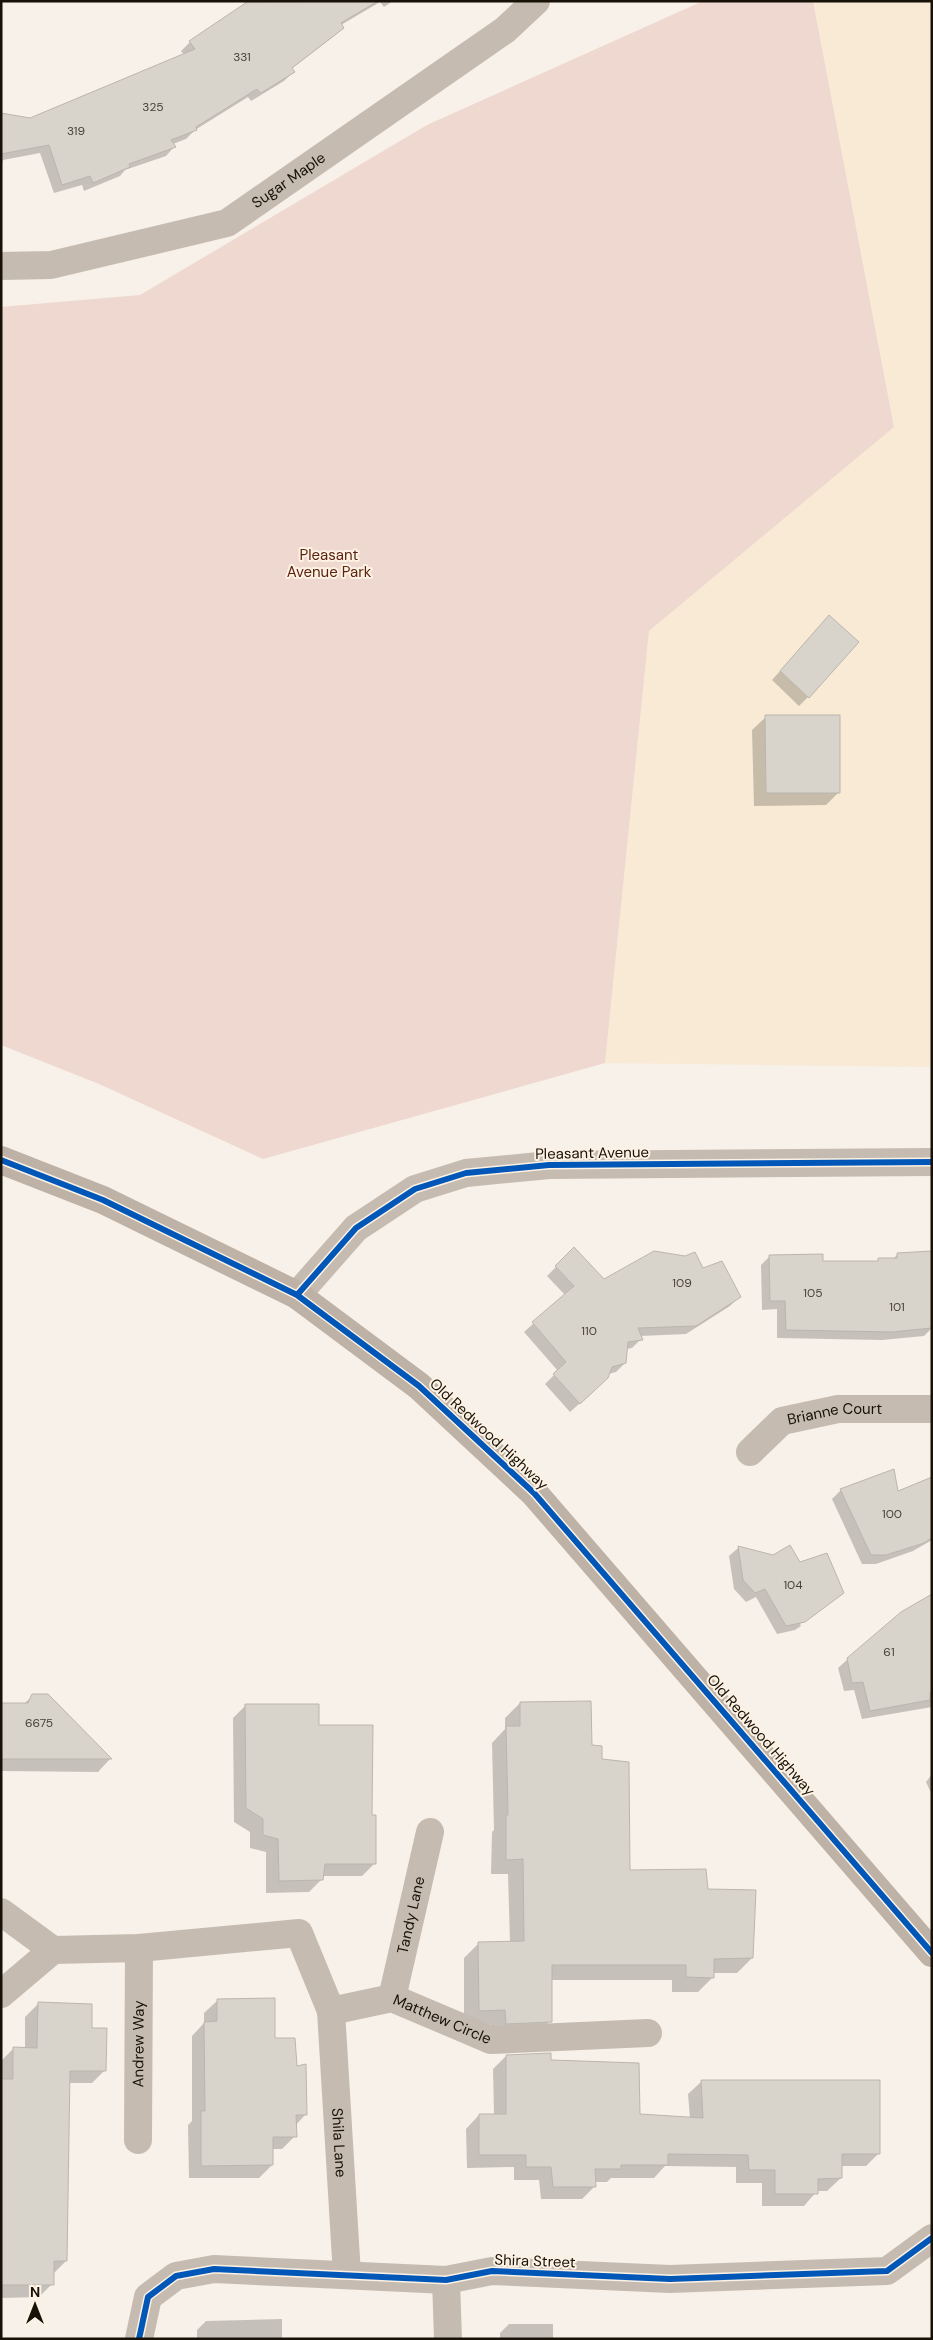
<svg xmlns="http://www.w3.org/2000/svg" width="933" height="2340" viewBox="0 0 933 2340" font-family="'DM Sans',sans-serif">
  <rect width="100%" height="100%" fill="#f7f1e9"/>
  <path fill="#f9ead5" d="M813 1H932V1067L605 1063 649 631 894 426Z"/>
  <path fill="#efd8cf" d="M703 1H813L894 427 649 631 605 1063 263 1159 99 1084 1 1045V307L140 295 427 125Z"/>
  <path fill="#0003" d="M244 1H393L384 7 380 2 341 25 343 27 334 36 291 69 293 72 284 81 251 101 248 97 195 130 186 139 173 144 174 147 166 156 125 170 120 176 84 191 82 185 54 193 40 153 3 160 1 168V115L31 120 184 55 181 51 190 42 246 4Z
    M821 625 808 697 799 706 772 680Z
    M766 717 839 792 826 805 754 806 752 730Z
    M574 1249 603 1281 703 1270 739 1297 730 1306 686 1334 640 1336 641 1339 632 1348 626 1349 625 1363 616 1372 608 1374 598 1387 570 1412 545 1384 558 1371 524 1332 565 1295 547 1276Z
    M898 1254 932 1328 924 1336 882 1340 777 1338V1309L762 1310 761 1265 770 1256 822 1262H876L879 1259H893Z
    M932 1479V1540L913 1551 876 1564H862L832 1499 841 1490 897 1493Z
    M738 1548 799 1563 842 1593 800 1624 801 1626 795 1630 777 1634 756 1597 746 1602 734 1589 729 1556Z
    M848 1659 932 1687V1707L862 1719 854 1690 844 1691 838 1668Z
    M33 1695H48L110 1759 98 1772 1 1771V1705L24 1704Z
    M520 1703 590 1746 601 1760 628 1871 707 1891 752 1958 737 1973H713V1977L698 1992H672V1980H551L550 2021 535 2036 491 2038V2024L464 2025V1958L479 1943H510L508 1874H491L492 1832 494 1830 492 1743 505 1729V1718Z
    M246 1705 318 1726 371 1816 375 1863 362 1876H322V1879L309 1892 266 1893V1852L250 1848V1832L234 1822 233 1718Z
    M932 1774V1795L926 1782Z
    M218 2000 274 2039 295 2067 305 2115 295 2126V2136L282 2149H272V2165L259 2178H189L188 2125 192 2121V2036L204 2023V2013Z
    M38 2004 91 2029 105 2070 92 2083H68L66 2261 52 2275V2284L39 2297 1 2298V2061L13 2049H25V2017Z
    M506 2056 549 2062 639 2115 690 2118 688 2094 702 2081 879 2153 866 2166H841V2178L827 2191H817L804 2206H762V2183H736V2167L665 2166 654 2178H611L607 2182H595V2186L582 2199H541L539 2180H514V2167L467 2168 466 2129 479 2115H494L493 2069Z
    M282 2319V2339H197V2330L206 2321Z
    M509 2324H553V2339H500V2333Z"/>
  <path fill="#d8d4cb" stroke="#bab6ae" d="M378 1 341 23 344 28 292 68 295 72 261 93 257 89 196 127 197 130 171 140 176 147 129 164 130 167 93 183 90 176 62 185 49 145 1 154V113L30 118 195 49 189 41 247 2Z
    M829 615 859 642 809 698 780 671Z
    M765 715H840V793H766Z
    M574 1247 604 1279 654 1251 685 1256 695 1252 703 1268 722 1261 741 1297 696 1326 638 1328 643 1340 628 1342 626 1363 612 1367 608 1378 580 1404 553 1374 566 1362 532 1322 574 1286 555 1266Z
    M932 1251V1328L892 1332 786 1330 785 1301H770L769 1255 823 1254V1261H878V1258H897V1253Z
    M894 1469 898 1491 932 1477V1538L924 1543 886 1555H871L840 1489Z
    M790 1545 800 1562 827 1553 844 1593 805 1622 786 1626 765 1589 755 1593 743 1580 738 1546 773 1555Z
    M932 1594V1692L930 1693V1700L870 1711 863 1682 852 1683 847 1658 901 1612Z
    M32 1694H48L112 1759H1V1703H28Z
    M591 1701 592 1745 602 1746V1759L629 1762 630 1870 706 1869 708 1889 756 1890 753 1958 714 1959V1978L686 1977V1965H552V2022L506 2024 505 2010 479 2011 478 1942 524 1941 523 1859 506 1860V1815H508L506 1726H520V1702Z
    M245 1704H319V1725H373L372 1815H376V1864H325L323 1880 279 1881 278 1839 263 1835V1819L246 1808Z
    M275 1998V2038H295L297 2066 306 2064 307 2115H296L297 2137H273V2165L201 2166V2111H205L204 2022 217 2021V1999Z
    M38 2002 92 2004V2028H107L106 2071H70L67 2261H54V2285H1V2079H13V2047L37 2048Z
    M551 2053V2060L639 2063 640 2114 703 2118 701 2080H880V2154H842V2178L818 2179V2194H775V2170H749L748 2155 668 2154V2165H621V2169H595L596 2187H553L551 2167H526V2155H479V2114H506V2055Z"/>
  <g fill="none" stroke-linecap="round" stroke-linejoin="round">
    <g stroke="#c5bbb1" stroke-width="28">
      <path id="s1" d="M1 266 51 265 227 223 505 30 536 1"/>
      <path d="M297 1295 356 1228 415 1189 466 1173 549 1165 932 1162"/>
      <path id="s2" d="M750 1452 782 1421 838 1409H932"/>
      <path d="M1 1912 53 1950 1 1994"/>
      <path id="s3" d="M53 1950 139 1948 299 1933 331 2011 392 1998 491 2040 648 2033"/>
      <path id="s4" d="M392 1998 430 1832"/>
      <path id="s5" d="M331 2011 347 2275"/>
      <path id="s6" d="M138 2140 139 1948"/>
      <path d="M446 2280 448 2339"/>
      <path d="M139 2339 148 2297 176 2276 214 2269 446 2280 492 2271 670 2279 887 2271 932 2238"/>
    </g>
    <path stroke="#beb1a6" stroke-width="28" d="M1 1160 103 1200 297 1295 419 1386 534 1493 932 1953"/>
    <g stroke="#fdf2e3" stroke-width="9">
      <path id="cycleway" d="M1 1160 103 1200 297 1295 419 1386 534 1493 932 1953
        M297 1295 356 1228 415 1189 466 1173 549 1165 932 1162
        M139 2339 148 2297 176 2276 214 2269 446 2280 492 2271 670 2279 887 2271 932 2238"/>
    </g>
    <use href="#cycleway" stroke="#0057b8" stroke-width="6"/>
  </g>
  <g text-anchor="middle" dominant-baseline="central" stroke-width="4" stroke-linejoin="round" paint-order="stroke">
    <g font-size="12" fill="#474239">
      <text x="242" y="57">331</text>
      <text x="153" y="107">325</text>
      <text x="76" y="131">319</text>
      <text x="682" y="1283">109</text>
      <text x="813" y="1293">105</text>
      <text x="897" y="1307">101</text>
      <text x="589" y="1331">110</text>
      <text x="892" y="1514">100</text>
      <text x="793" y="1585">104</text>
      <text x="889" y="1652">61</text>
      <text x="39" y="1723">6675</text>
    </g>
    <g font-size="15" fill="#171108" stroke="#fdf2e3">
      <text stroke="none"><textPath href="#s1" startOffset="306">Sugar Maple</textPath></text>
      <text transform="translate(592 1153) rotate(-1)">Pleasant Avenue</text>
      <text stroke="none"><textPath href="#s2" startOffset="98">Brianne Court</textPath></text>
      <text transform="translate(489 1434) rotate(43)">Old Redwood Highway</text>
      <text transform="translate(761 1735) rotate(49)">Old Redwood Highway</text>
      <text stroke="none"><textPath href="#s4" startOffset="85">Tandy Lane</textPath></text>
      <text stroke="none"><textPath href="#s3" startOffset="448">Matthew Circle</textPath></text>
      <text stroke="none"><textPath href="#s6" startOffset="96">Andrew Way</textPath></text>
      <text stroke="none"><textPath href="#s5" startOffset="132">Shila Lane</textPath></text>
      <text transform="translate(535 2261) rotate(2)">Shira Street</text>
    </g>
    <g font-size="15" fill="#5b220e" stroke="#fdf2e3">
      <text x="329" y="555">Pleasant<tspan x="329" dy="17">Avenue Park</tspan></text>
    </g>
  </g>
  <rect width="933" height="2340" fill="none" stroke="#171108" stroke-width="5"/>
  <g transform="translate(35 2305)" stroke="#fdf2e3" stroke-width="4" paint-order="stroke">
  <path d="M0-4L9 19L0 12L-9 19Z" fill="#171108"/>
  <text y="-8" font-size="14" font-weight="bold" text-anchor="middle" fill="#171108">N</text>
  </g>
</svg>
